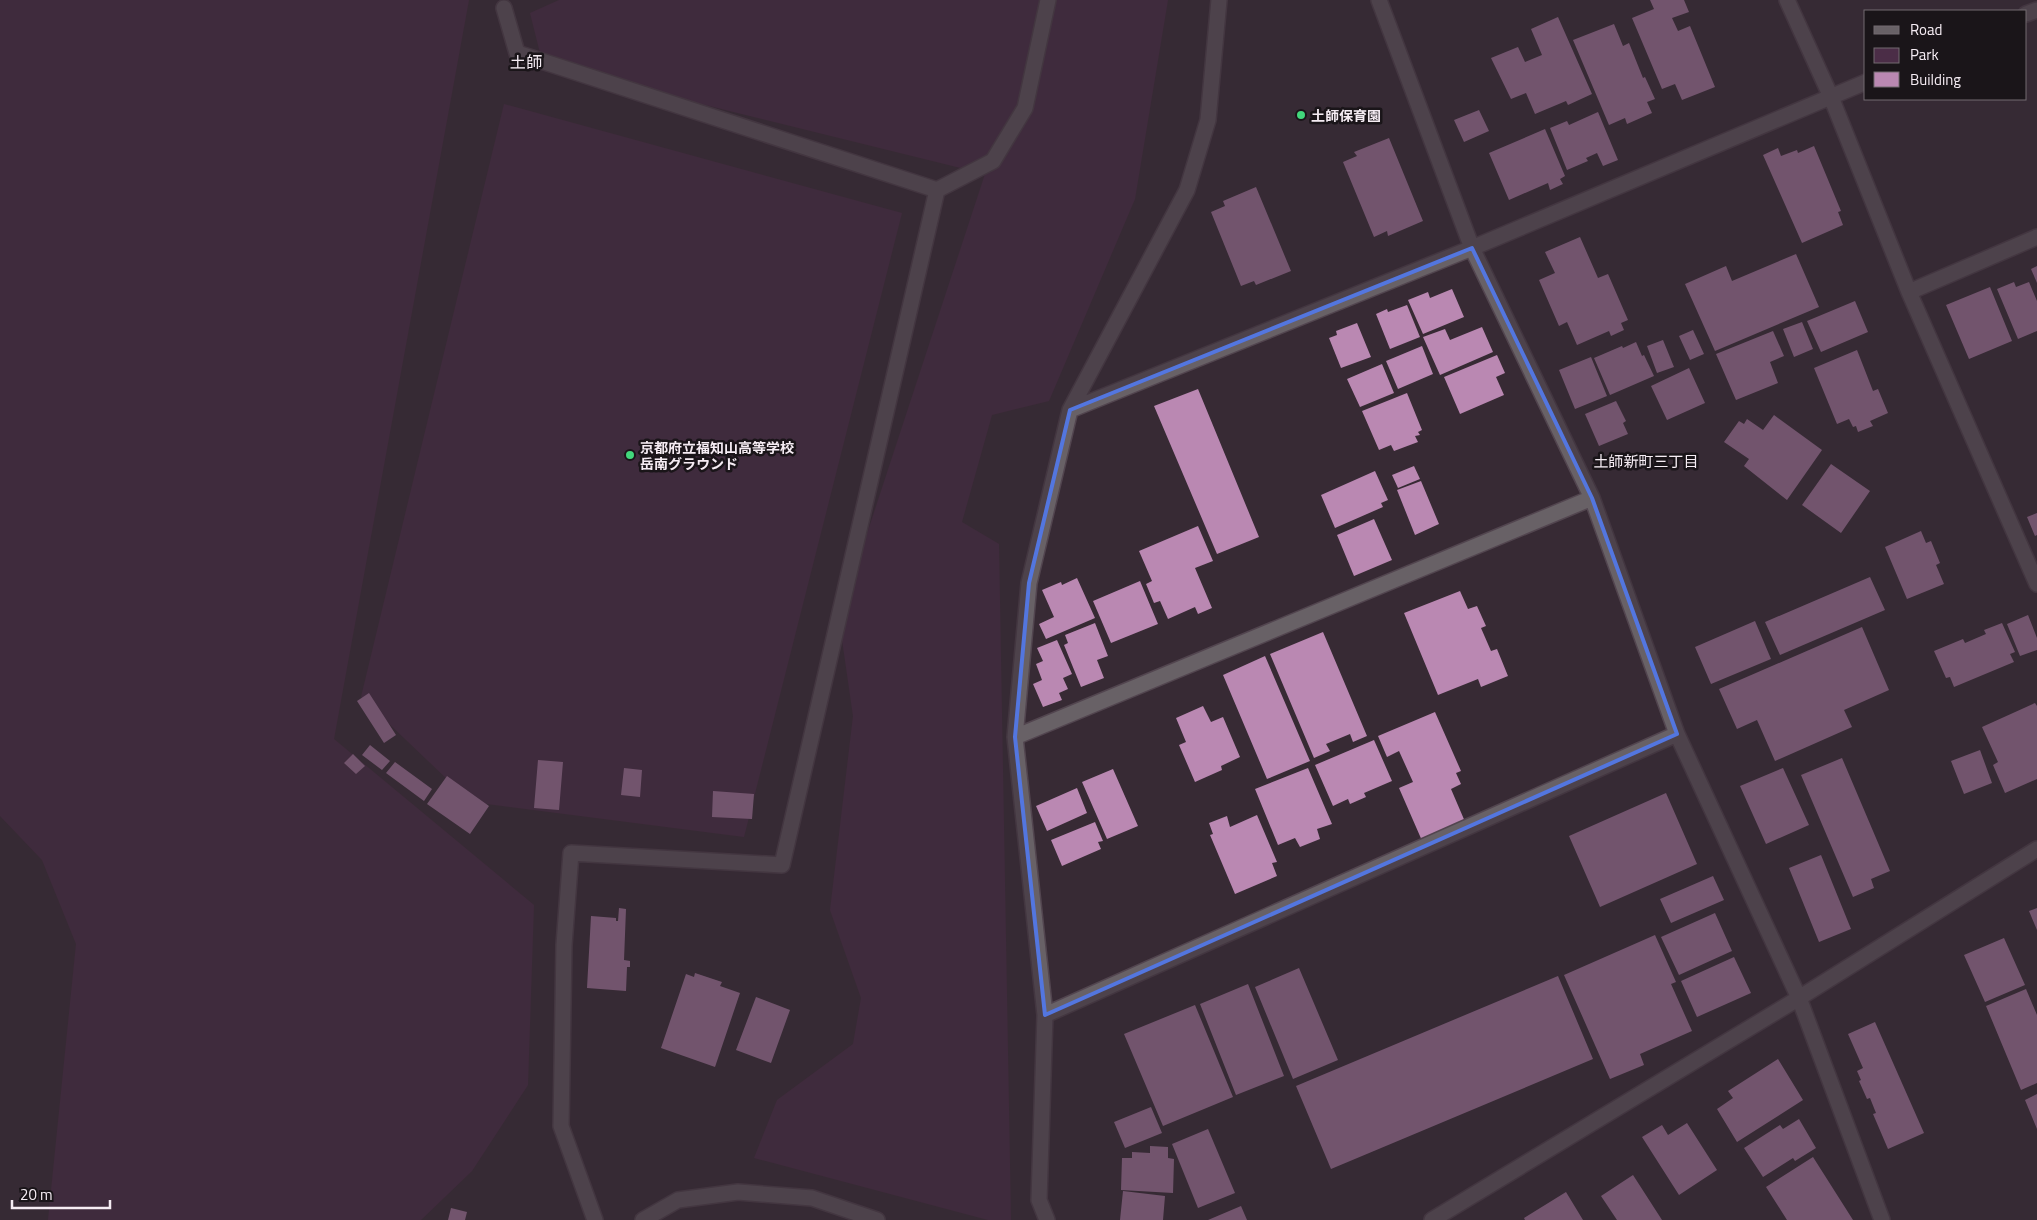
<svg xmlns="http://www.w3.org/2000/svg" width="2037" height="1220" viewBox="0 0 2037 1220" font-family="'Titillium Web','Noto Sans JP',sans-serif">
  <rect width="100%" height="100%" fill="#372a34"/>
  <path fill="#4b2d47" d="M0 0H469L334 739 534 905 528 1085 472 1171 421 1220H48L76 944 42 860 0 816Z
    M559 0H1168L1135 199 1049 401 992 415 962 522 999 544 1011 1220H988L754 1158 777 1100 853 1044 861 998 830 910 853 716 839 619 985 174 543 65 530 13Z
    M504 104 902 213 744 837 471 802 361 697Z"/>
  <path fill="#ba88b2" d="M1650 0H1684L1689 12 1672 18 1678 31 1690 26 1715 87 1682 100 1675 84 1662 89 1632 18 1654 9Z
    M1558 17 1592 94 1568 105 1566 101 1535 114 1526 93 1511 99 1491 58 1518 47 1525 62 1542 55 1531 29Z
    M1614 24 1623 46 1629 43 1643 78 1645 77 1655 99 1647 102 1652 113 1627 124 1625 118 1609 125 1573 40Z
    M1479 110 1489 131 1464 142 1454 120Z
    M1598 112 1618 160 1603 166 1597 153 1586 158 1588 161 1567 170 1550 128 1567 121 1569 125Z
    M1545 129 1565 176 1560 179 1563 184 1550 190 1548 183 1509 200 1489 153Z
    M1389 138 1423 221 1388 236 1387 231 1374 237 1343 162 1357 156 1354 152Z
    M1814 146 1841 211 1838 212 1843 225 1802 243 1763 155 1778 148 1781 156 1797 150 1798 153Z
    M1256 187 1291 271 1256 285 1254 281 1241 286 1211 212 1225 206 1223 201Z
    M1580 237 1598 278 1608 274 1628 320 1621 323 1624 330 1611 336 1609 331 1577 345 1567 322 1559 326 1539 280 1555 273 1545 252Z
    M1796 254 1819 307 1715 351 1685 284 1726 266 1732 281Z
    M2037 266V283L2031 269Z
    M2014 282 2016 287 2029 282 2037 301V331L2018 339 1997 289Z
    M1990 287 2012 341 1969 359 1946 305Z
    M1452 289 1464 317 1423 334 1408 300 1428 292 1430 298Z
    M1855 301 1868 332 1821 352 1807 321Z
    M1407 305 1420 337 1390 349 1376 314 1387 309 1388 312Z
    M1802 322 1813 349 1794 357 1783 329Z
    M1357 323 1371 357 1341 368 1329 338 1337 335 1336 331Z
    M1482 327 1493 352 1440 375 1423 337 1445 329 1450 340Z
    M1693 330 1704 354 1690 360 1679 336Z
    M1773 331 1784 356 1770 362 1778 383 1736 400 1716 354Z
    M1663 340 1674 367 1657 373 1647 346Z
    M1636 342 1642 356 1644 355 1654 376 1610 395 1594 358 1622 346 1623 348Z
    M1422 346 1433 374 1398 389 1386 361Z
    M1857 350 1873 391 1878 389 1888 413 1870 421 1873 426 1858 432 1856 426 1853 427 1849 419 1837 424 1814 368Z
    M1497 355 1505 373 1496 377 1504 395 1460 414 1444 377Z
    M1591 357 1607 396 1575 409 1559 370Z
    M1382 364 1394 393 1360 407 1347 379Z
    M1689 368 1705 403 1667 420 1651 386Z
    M1198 389 1259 537 1217 554 1154 406Z
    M1407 393 1422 430 1418 432 1420 435 1415 436 1418 442 1394 451 1391 445 1379 450 1362 411Z
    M1616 401 1626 421 1623 423 1628 434 1599 446 1585 414Z
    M1774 415 1822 450 1787 500 1744 466 1749 459 1724 442 1739 421 1744 424 1747 419 1763 430Z
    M1831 464 1870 491 1841 533 1802 505Z
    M1414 466 1420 479 1398 488 1392 475Z
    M1375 471 1388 500 1381 503 1383 507 1335 528 1321 495Z
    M1421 481 1439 524 1415 535 1397 490Z
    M2037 513V535L2035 536 2027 517Z
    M1374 519 1392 560 1354 576 1337 535Z
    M1198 526 1213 561 1195 568 1212 608 1198 614 1195 607 1168 619 1160 601 1154 603 1146 584 1152 581 1139 551Z
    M1921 531 1926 543 1931 541 1940 563 1936 565 1944 584 1907 599 1885 547Z
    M1870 577 1885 610 1780 655 1765 622Z
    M1077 578 1095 618 1046 639 1039 624 1054 617 1042 590 1061 582 1062 585Z
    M1140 581 1158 624 1111 643 1093 601Z
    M1460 591 1468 609 1477 606 1486 626 1481 628 1491 651 1497 649 1508 676 1481 687 1478 679 1438 695 1404 613Z
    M2028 615 2037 638V650L2020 656 2007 624Z
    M1755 621 1771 659 1711 684 1695 647Z
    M1095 623 1108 656 1097 660 1104 678 1081 687 1064 645 1068 643 1065 635Z
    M2002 623 2015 652 2010 654 2014 662 1954 687 1950 677 1946 678 1934 651 1963 639 1965 643 1986 634 1984 630Z
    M1862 627 1889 690 1844 710 1852 727 1775 761 1757 720 1737 729 1719 689Z
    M1323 632 1367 736 1353 742 1350 734 1326 744 1330 751 1314 758 1270 654Z
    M1057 640 1072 674 1063 678 1068 689 1059 693 1062 700 1043 707 1033 684 1042 680 1036 664 1043 661 1037 648Z
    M1265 656 1310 761 1267 779 1223 675Z
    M369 693 396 735 384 743 357 701Z
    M2035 703 2037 706V779L2005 793 1993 765 1998 762 1982 727Z
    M1203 706 1211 722 1223 717 1240 757 1221 766 1222 770 1195 782 1179 745 1186 742 1176 718Z
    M1435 712 1461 771 1456 773 1461 784 1451 789 1466 824 1423 843 1399 788 1413 782 1399 751 1387 757 1378 736Z
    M1374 740 1392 781 1364 793 1366 797 1350 804 1348 799 1333 806 1315 765Z
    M370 745 390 761 382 770 362 755Z
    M1980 750 1992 783 1964 794 1951 761Z
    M353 754 365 766 356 774 344 763Z
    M1842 758 1890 871 1871 879 1874 888 1853 897 1801 775Z
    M538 760 563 762 559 810 534 808Z
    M395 762 432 789 424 801 386 773Z
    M624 768 642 770 640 797 621 795Z
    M1308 768 1332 824 1317 829 1320 839 1300 847 1295 838 1278 845 1255 789Z
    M1783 768 1809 825 1766 844 1740 786Z
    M1113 769 1138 826 1107 839 1082 782Z
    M447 776 489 806 470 834 427 804Z
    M1077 788 1087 813 1047 831 1036 806Z
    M713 791 754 794 752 819 712 817Z
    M1666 793 1697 864 1600 907 1569 836Z
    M1257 815 1277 862 1272 863 1277 876 1235 894 1210 835 1213 834 1209 823 1227 816 1230 827Z
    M1095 822 1103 841 1098 842 1101 849 1062 866 1051 840Z
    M1821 855 1851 929 1819 942 1789 868Z
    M1713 876 1724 900 1671 923 1660 899Z
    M619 908 626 909 624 960 630 961V967H627L626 991 587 988 591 916 616 918V921H618Z
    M2037 908V930L2029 911Z
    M1715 913 1732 951 1679 975 1661 937Z
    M1655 935 1676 982 1671 984 1692 1031 1640 1054 1644 1065 1610 1079 1564 975Z
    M2004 938 2025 985 1985 1002 1964 955Z
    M1734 957 1751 993 1697 1017 1681 981Z
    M1299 968 1338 1060 1293 1079 1255 987Z
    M695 973 722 982 720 986 740 993 715 1067 661 1048 686 974 694 977Z
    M1558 976 1593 1059 1331 1169 1296 1086Z
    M1248 984 1284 1076 1236 1095 1200 1004Z
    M2026 989 2037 1015V1083L2021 1090 1986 1006Z
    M756 997 790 1010 771 1063 736 1050Z
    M1195 1005 1233 1097 1163 1126 1124 1034Z
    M1875 1022 1924 1133 1888 1149 1873 1114 1876 1113 1870 1098 1867 1099 1859 1081 1861 1080 1857 1071 1863 1068 1848 1034Z
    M1778 1059 1803 1100 1737 1142 1717 1109 1733 1098 1728 1091Z
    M2037 1094V1129L2025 1100Z
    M1151 1107 1162 1133 1125 1148 1114 1122Z
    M1799 1119 1816 1148 1795 1161 1793 1158 1763 1177 1744 1148 1780 1125 1783 1129Z
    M1687 1123 1717 1170 1679 1195 1642 1137 1662 1125 1668 1135Z
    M1208 1129 1235 1193 1198 1208 1172 1144Z
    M1150 1146 1168 1147V1158L1174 1159 1173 1193 1121 1190 1122 1158H1132V1152L1150 1153Z
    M1813 1157 1853 1220H1787L1766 1187Z
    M1633 1175 1662 1220H1617L1601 1196Z
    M1123 1191 1165 1196 1163 1220H1120Z
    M1566 1192 1583 1220H1525L1524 1218Z
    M1241 1206 1247 1220H1208Z
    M451 1208 467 1212 465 1220H448Z"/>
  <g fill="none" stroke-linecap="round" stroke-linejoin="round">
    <g stroke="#52454f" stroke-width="18">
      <path id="minor" d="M1379 0 1472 248 1592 498 1677 734 1799 998 1882 1220
        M1787 0 1831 97 1909 292 2037 584
        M504 8 517 53 937 190
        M2026 14 2037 10
        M1909 292 2037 237
        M1070 410 1472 248 1866 82
        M1015 737 1592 498
        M1045 1015 1677 734
        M595 1220 561 1126 564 945 571 853 782 865 937 190 993 161 1025 108 1048 0
        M643 1220 678 1200 738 1192 812 1198 877 1220
        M1047 1220 1039 1200 1045 1015 1015 737 1029 583 1070 410 1187 190 1208 120 1219 0
        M1432 1220 1799 998 2037 849"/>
    </g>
    <use href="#minor" stroke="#686166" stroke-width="15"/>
  </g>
  <path d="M0 0H2037V1220H0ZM1472 248 1592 498 1677 734 1045 1015 1015 737 1029 583 1070 410Z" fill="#372a34" fill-opacity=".55" fill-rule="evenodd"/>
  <path fill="none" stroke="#5376df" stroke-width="4" stroke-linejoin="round" d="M1472 248 1592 498 1677 734 1045 1015 1015 737 1029 583 1070 410Z"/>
  <g fill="#42d77c" stroke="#1a1519" stroke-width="2">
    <circle cx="1301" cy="115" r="5"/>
    <circle cx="630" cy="455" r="5"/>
  </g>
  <g text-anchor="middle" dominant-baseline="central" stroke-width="5" stroke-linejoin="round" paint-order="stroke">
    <g font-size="14" font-weight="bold" fill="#f5ecf3" stroke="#1a1519" text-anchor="start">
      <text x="1311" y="115">土師保育園</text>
      <text x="640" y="447">京都府立福知山高等学校<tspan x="640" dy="16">岳南グラウンド</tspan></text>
    </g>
    <g font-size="15" fill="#f5ecf3" stroke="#1a1519">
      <text x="1646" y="461">土師新町三丁目</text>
    </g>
    <g font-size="16" fill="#f5ecf3" stroke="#1a1519">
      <text x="526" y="62">土師</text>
    </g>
  </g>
  <rect x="1864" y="10" width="162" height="90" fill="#1a1519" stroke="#726b70"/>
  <rect x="1874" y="26" width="25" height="8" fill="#686166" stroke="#726b70"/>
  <text x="1910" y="35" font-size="15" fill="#f5ecf3">Road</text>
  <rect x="1874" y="48" width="25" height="15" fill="#4b2d47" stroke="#726b70"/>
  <text x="1910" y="60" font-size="15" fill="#f5ecf3">Park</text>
  <rect x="1874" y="72" width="25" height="15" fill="#ba88b2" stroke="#726b70"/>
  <text x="1910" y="85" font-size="15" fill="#f5ecf3">Building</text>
  <path d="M12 1200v8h98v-8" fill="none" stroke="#f5ecf3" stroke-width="2.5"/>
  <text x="20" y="1200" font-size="15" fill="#f5ecf3" stroke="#1a1519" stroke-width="4" paint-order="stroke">20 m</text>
</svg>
